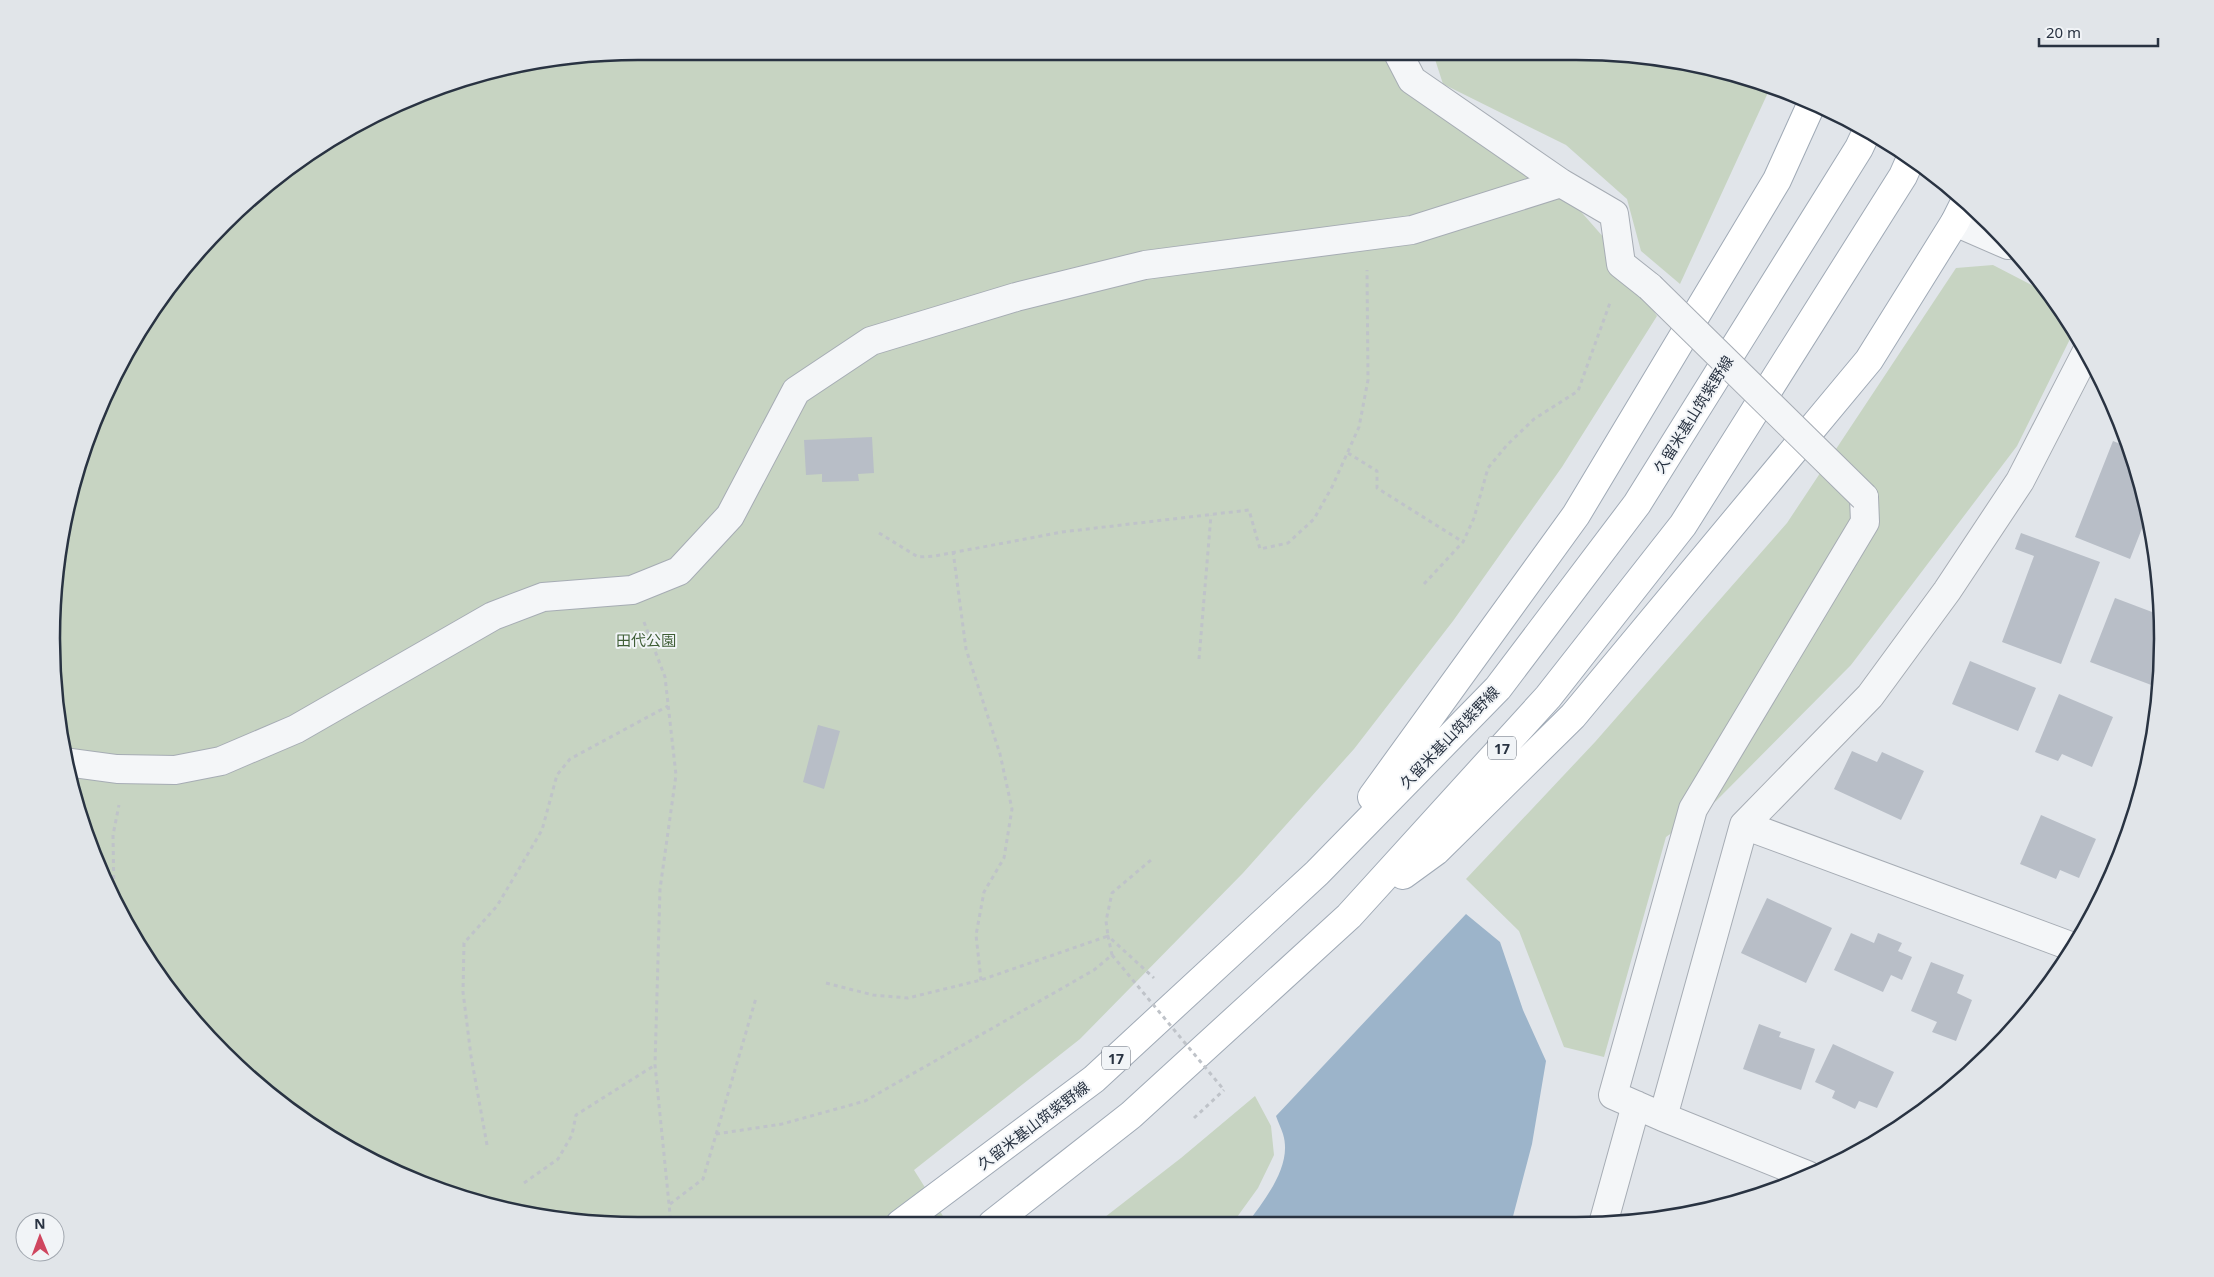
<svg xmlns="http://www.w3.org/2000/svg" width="2214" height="1277" viewBox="0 0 2214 1277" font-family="'Noto Sans','Noto Sans JP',sans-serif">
  <rect width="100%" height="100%" fill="#e1e5ea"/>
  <path fill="#c7d4c2" d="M1383 53 1408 94 1537 171 1576 206 1605 239 1657 316 1562 467 1453 621 1354 749 1243 873 1080 1039 914 1170 948 1224H600L450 1195 312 1127 251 1080 173 996 96 863 63 753 52 677 56 562 71 486 112 379 150 312 223 223 281 172 379 112 450 82 562 56Z
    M1433 53H1614L1764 82 1771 86 1680 284 1641 251 1627 199 1566 145 1443 84Z
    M1993 265 2049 294 2064 312 2074 331 2017 446 1851 665 1716 801 1666 837 1604 1057 1564 1047 1519 931 1466 879 1595 742 1787 523 1956 268Z
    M1255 1096 1271 1126 1274 1155 1258 1188 1232 1224H1096L1181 1158Z"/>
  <path fill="#9cb4ca" d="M1466 914 1500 942 1523 1010 1546 1061 1532 1144 1511 1224H1247C1264 1200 1293 1166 1283 1134 1281 1128 1278 1122 1276 1116Z"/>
  <path fill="#b8bec7" d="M872 437 874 473 858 474 859 481 822 482V474L806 475 804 440Z
    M2113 441 2128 447 2148 513 2130 559 2075 537Z
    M2021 533 2100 562 2061 664 2002 642 2034 556 2015 549Z
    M2115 598 2160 615 2163 638 2160 671 2154 686 2090 662Z
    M1970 661 2036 688 2018 731 1952 704Z
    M2059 694 2113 717 2092 767 2062 754 2058 761 2035 752Z
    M818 725 840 731 824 789 803 782Z
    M1852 751 1877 762 1882 752 1924 771 1901 820 1834 789Z
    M2041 815 2096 839 2079 878 2060 870 2056 879 2020 864Z
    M1767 898 1832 928 1806 983 1741 953Z
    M1851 933 1874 943 1878 933 1902 943 1898 951 1912 957 1902 980 1891 975 1883 992 1834 970Z
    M1931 962 1964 975 1957 993 1972 1000 1956 1041 1932 1032 1937 1022 1911 1011Z
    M1759 1024 1781 1032 1779 1037 1815 1049 1801 1090 1743 1069Z
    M1833 1044 1894 1072 1877 1108 1859 1101 1855 1109 1832 1098 1835 1091 1815 1082Z"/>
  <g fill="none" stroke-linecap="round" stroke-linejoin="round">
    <g stroke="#a6acb4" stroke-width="30">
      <path id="minor" d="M1398 53 1412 80 1561 183 1614 214 1621 264 1650 287
        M1955 222 2008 245
        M65 762 117 769 175 770 221 761 296 729 493 616 543 597 632 590 679 571 730 516 796 391 871 341 1016 297 1145 265 1412 230 1561 183
        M1744 825 2073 947
        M1663 1117 1613 1095 1693 809 1865 522 1864 497
        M1807 1175 1663 1117 1744 825 1870 696 1947 591 2020 481 2086 353
        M1603 1224 1636 1105"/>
    </g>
    <g stroke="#a0aab6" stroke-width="30">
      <path id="major" d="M1372 797 1576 515 1777 180 1811 105
        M1403 875 1436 851 1573 716 1869 360 1955 222 1965 202
        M900 1224 1094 1079 1317 873 1498 688 1637 504 1859 148 1866 133
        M992 1224 1131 1115 1349 916 1548 697 1683 525 1903 176 1911 158"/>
    </g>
    <path stroke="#bfc3c9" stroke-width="3" stroke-dasharray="4 4" stroke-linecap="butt" d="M1348 453 1377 471V488L1463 542
      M879 533 918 557 935 556 1062 532 1249 510 1260 549 1288 543 1314 519 1332 487 1359 427 1368 380 1367 270
      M953 551 966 649 1000 754 1012 809 1004 858 984 892 976 935 981 980
      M1424 584 1463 542 1474 518 1488 468 1507 445 1534 419 1578 391 1611 300
      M644 622 665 677 676 775 660 889 655 1065 671 1224
      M1199 659 1211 515
      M114 895 113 835 119 805
      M826 983 873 995 908 998 981 980 1108 936 1106 921 1112 893 1151 860
      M1194 1118 1224 1090
      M716 1134 782 1124 865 1101 1094 970 1112 955 1108 936 1154 978
      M487 1145 471 1056 463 992 464 943 497 906 542 830 557 775 570 759 668 706
      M524 1183 558 1159 572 1135 576 1115 655 1065
      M670 1204 703 1179 756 998"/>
    <use href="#minor" stroke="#f4f6f8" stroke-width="28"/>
    <use href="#major" stroke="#fff" stroke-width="28"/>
    <g stroke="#a6acb4" stroke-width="30" stroke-linecap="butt">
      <path id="minor-bridge" d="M1650 287 1864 497"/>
    </g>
    <path stroke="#bfc3c9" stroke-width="3" stroke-dasharray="4 4" stroke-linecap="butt" d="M1112 955 1224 1090"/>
    <use href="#minor-bridge" stroke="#f4f6f8" stroke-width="28"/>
  </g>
  <g text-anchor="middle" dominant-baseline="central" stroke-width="4" stroke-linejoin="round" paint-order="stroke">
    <g fill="#f1f4f7" stroke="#656d78" stroke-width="1">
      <rect x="1488" y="736.5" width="28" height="23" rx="4"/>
      <rect x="1102" y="1046.5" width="28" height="23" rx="4"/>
    </g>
    <g font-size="14" font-weight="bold" fill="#293342">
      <text x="1502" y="748">17</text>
      <text x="1116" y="1058">17</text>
    </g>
    <g font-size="15" fill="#293342" stroke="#f1f4f7">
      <text transform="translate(1693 414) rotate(-58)">久留米基山筑紫野線</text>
      <text transform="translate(1449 737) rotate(-46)">久留米基山筑紫野線</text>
      <text transform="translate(1033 1125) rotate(-37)">久留米基山筑紫野線</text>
    </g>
    <g font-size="15" fill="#3f5e36" stroke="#f1f4f7">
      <text x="646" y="640">田代公園</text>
    </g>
  </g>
  <path d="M0 0H2214V1277H0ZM638 60H1576A578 578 0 0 1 2154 638V639A578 578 0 0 1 1576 1217H638A578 578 0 0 1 60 639V638A578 578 0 0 1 638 60Z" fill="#e1e5e9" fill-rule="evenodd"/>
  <path fill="none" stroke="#293342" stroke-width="2.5" d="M638 60H1576A578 578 0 0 1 2154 638V639A578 578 0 0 1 1576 1217H638A578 578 0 0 1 60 639V638A578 578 0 0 1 638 60Z"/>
  <g transform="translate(40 1237) rotate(359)"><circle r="24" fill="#f1f4f7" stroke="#a1a7af"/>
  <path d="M0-4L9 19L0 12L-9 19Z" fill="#cf465f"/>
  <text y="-8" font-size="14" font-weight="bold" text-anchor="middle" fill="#293342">N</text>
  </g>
  <path d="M2039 38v8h119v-8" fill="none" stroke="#293342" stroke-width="2.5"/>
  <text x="2046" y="38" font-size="15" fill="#293342" stroke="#f1f4f7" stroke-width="4" paint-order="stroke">20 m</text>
</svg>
